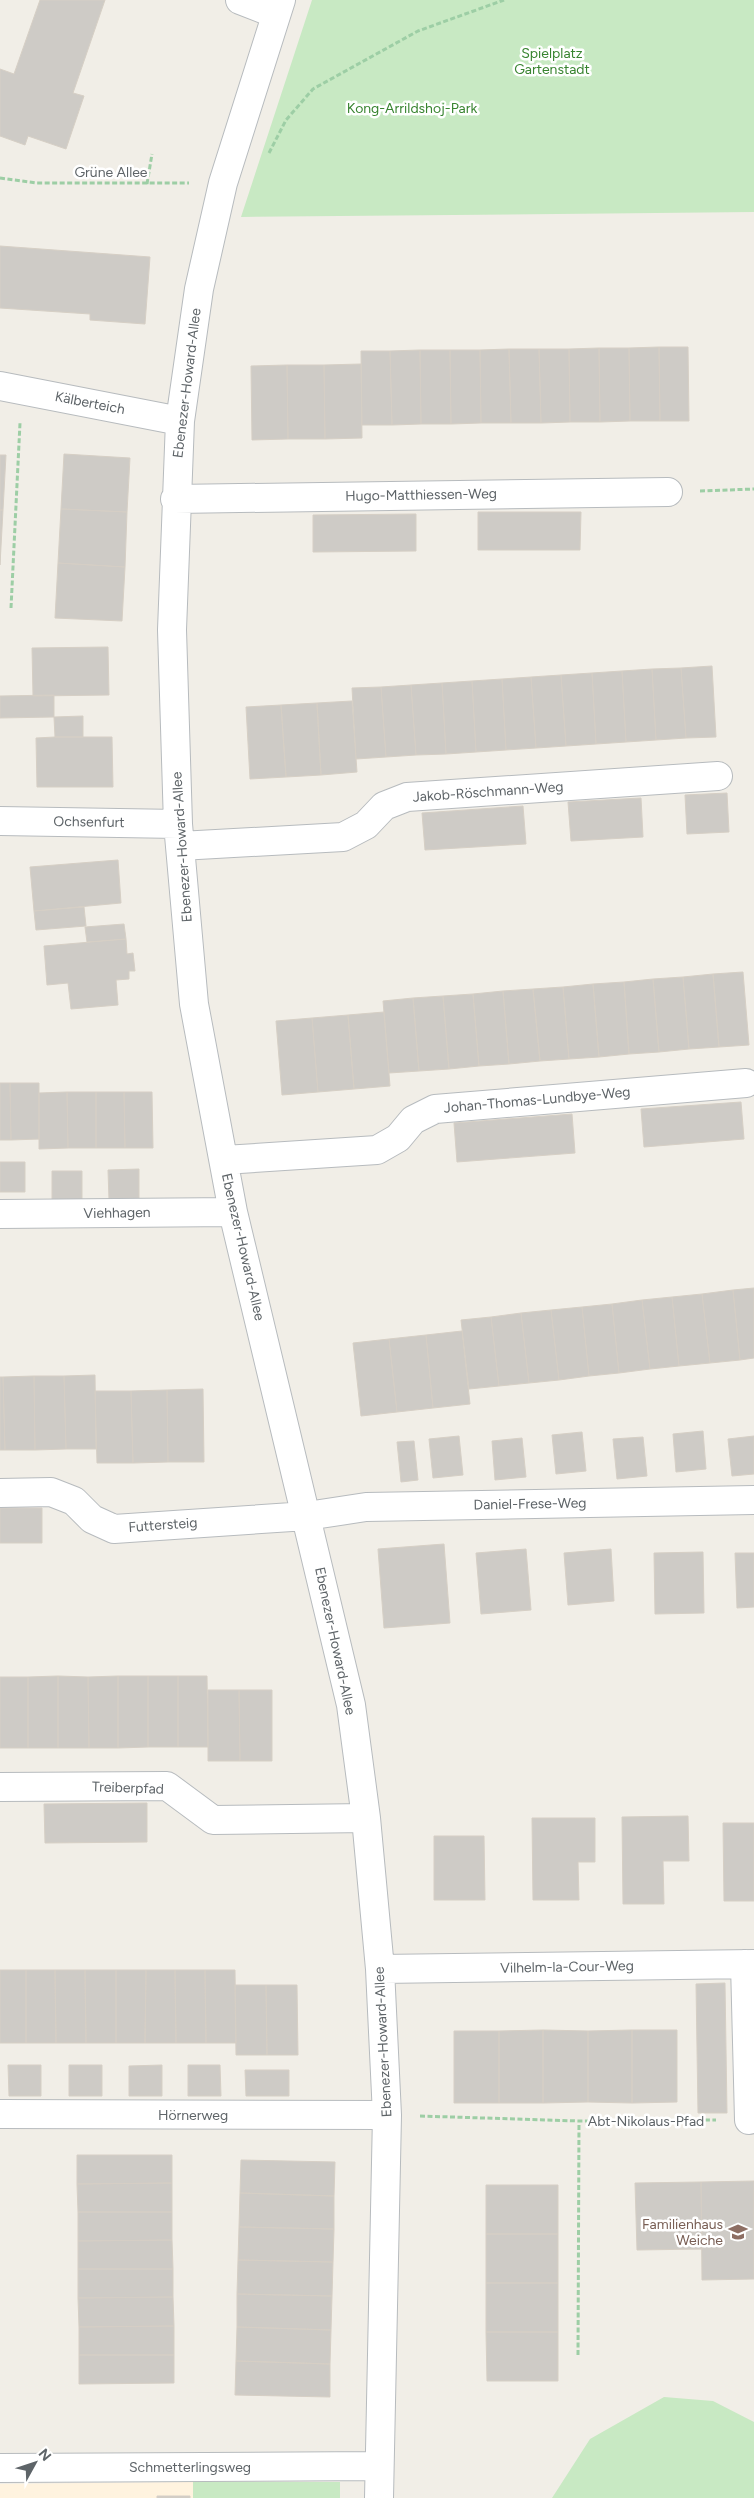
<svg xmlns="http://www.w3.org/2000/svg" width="754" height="2498" viewBox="0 0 754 2498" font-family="Figtree,sans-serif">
  <rect width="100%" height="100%" fill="#f1eee7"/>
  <path fill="#fff3df" d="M193 2482V2498H0V2484Z"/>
  <path fill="#c8e9c3" d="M312 0H754V212L241 217Z
    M664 2397 713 2401 754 2422V2498H552L590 2439Z
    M193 2482H340V2498H193Z"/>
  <path fill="#cecbc6" stroke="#d6cfc5" d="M40 0H105L73 93 84 96 66 149 28 136 25 145 0 136V69L14 74Z
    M0 246 150 257 145 324 90 320V314L0 308Z
    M659 347H688L689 421H660Z
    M659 347 660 421H630L629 348Z
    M599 348 600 422H570L569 349Z
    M599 348H629L630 421 600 422Z
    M509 349H539L541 423H511Z
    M509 349 511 423H481L480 350Z
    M539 349H569L570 422 541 423Z
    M420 350 421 424 392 425 390 351Z
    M420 350H450L451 424H421Z
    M450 350H480L481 423 451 424Z
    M361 351H390L392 425H362Z
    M361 364 362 438 325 439 324 365Z
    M287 365H324L325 439H288Z
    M287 365 288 439 252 440 251 366Z
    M64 454 130 458 127 512 61 509Z
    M0 455H6L3 510H0Z
    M61 509 127 512 125 567 58 563Z
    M0 510H3L0 565Z
    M478 512H581L580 550H478Z
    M416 514V551L313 552V515Z
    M58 563 125 567 122 621 55 618Z
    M108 647 109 695 33 696 32 648Z
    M712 666 716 737 686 738 681 668Z
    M681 668 686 738 656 740 652 669Z
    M652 669 656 740 626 742 622 671Z
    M622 671 626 742 596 744 592 673Z
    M592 673 596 744 566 746 561 675Z
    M561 675 566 746 536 748 531 677Z
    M531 677 536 748 506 750 502 679Z
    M502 679 506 750 476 752 472 681Z
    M472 681 476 752 446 754 442 683Z
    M442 683 446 754 416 755 411 685Z
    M411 685 416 755 386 757 381 687Z
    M381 687 386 757 356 759 352 688Z
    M54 695V717L0 718V696Z
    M352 701 357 772 321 775 317 703Z
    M317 703 321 775 286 777 281 705Z
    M281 705 286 777 250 779 246 707Z
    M83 716V737H55L54 717Z
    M55 737H112L113 787H37L36 738Z
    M727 793 729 832 687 834 685 795Z
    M641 798 643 837 571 841 568 802Z
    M523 806 526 844 425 850 422 813Z
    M118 860 121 903 34 911 30 867Z
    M84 907 86 926 36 930 34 911Z
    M124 924 126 939 87 942 85 927Z
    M126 939 127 954 133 953 135 971H129V979L116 980 118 1005 71 1009 68 983 47 985 44 946Z
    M743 972 749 1045 719 1047 713 974Z
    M713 974 719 1047 689 1049 683 977Z
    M683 977 689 1049 659 1052 653 979Z
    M653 979 659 1052 629 1054 624 982Z
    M624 982 629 1054 599 1057 593 984Z
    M593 984 599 1057 569 1059 563 987Z
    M563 987 569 1059 540 1061 533 989Z
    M533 989 540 1061 509 1064 503 991Z
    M503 991 509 1064 479 1066 473 994Z
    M473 994 479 1066 449 1069 443 996Z
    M443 996 449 1069 419 1071 413 998Z
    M413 998 419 1071 389 1073 383 1001Z
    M384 1012 390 1086 354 1089 348 1015Z
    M348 1015 354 1089 318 1092 312 1018Z
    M312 1018 318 1092 282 1095 276 1021Z
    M0 1083H10L11 1140H0Z
    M10 1083H39V1139L11 1140Z
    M67 1092H96V1148H68Z
    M67 1092 68 1148 39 1149V1093Z
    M96 1092H124L125 1148H96Z
    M124 1092H152L153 1148H125Z
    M741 1102 744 1139 644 1147 641 1109Z
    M572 1114 575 1153 457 1162 454 1123Z
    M0 1162H25V1192H0Z
    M139 1169V1200H109L108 1170Z
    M52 1171H82V1201H52Z
    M754 1288V1358L740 1360 733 1290Z
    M733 1290 740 1360 710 1363 702 1294Z
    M702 1294 710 1363 679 1366 672 1297Z
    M672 1297 679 1366 650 1369 642 1300Z
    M642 1300 650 1369 619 1373 612 1304Z
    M612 1304 619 1373 589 1376 582 1307Z
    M582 1307 589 1376 559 1380 551 1310Z
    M551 1310 559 1380 529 1383 521 1313Z
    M521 1313 529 1383 499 1386 491 1317Z
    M491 1317 499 1386 469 1389 461 1320Z
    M462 1331 470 1404 433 1408 426 1335Z
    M426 1335 433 1408 397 1412 389 1339Z
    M389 1339 397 1412 361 1416 353 1343Z
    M95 1375 96 1449H66L64 1376Z
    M34 1376H64L66 1449 35 1450Z
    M34 1376 35 1450H5L3 1377Z
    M0 1377H3L5 1450H0Z
    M203 1389 204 1462H168L167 1390Z
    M167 1390 168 1462 133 1463 131 1391Z
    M95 1391H131L133 1463H97Z
    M703 1431 706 1469 676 1472 673 1434Z
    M582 1432 586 1471 556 1474 552 1435Z
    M459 1436 463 1475 433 1478 429 1439Z
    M754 1436V1474L732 1476 728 1439Z
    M643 1437 647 1476 617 1479 613 1439Z
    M522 1438 526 1477 495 1480 492 1441Z
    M414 1441 418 1480 401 1482 397 1442Z
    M0 1508H42V1543H0Z
    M444 1544 450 1623 384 1628 378 1549Z
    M526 1549 531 1610 481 1614 476 1553Z
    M611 1549 614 1601 568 1605 564 1553Z
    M703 1552 704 1613 655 1614 654 1553Z
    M735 1553H754V1607L737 1608Z
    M58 1676 88 1677 89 1748H58Z
    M58 1676V1748H28V1677Z
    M118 1676H148V1747L118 1748Z
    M118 1676V1748H89L88 1677Z
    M148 1676H178V1747H148Z
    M178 1676H207L208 1747H178Z
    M0 1677H28V1748H0Z
    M208 1690H239L240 1761H208Z
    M239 1690H272V1761H240Z
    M147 1803V1842L45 1843 44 1804Z
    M688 1816 689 1861H663L664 1904H623L622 1817Z
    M532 1818H595V1862H578L579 1900H533Z
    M723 1823H754V1901H724Z
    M434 1836H484L485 1900H434Z
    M0 1970H26V2043H0Z
    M26 1970H55L56 2043H26Z
    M55 1970H85L86 2043H56Z
    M85 1970H116V2043H86Z
    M116 1970H146L145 2043H116Z
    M146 1970H175L176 2043H145Z
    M175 1970H205L206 2043H176Z
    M205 1970H235L236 2043H206Z
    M725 1983 727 2113H698L696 1984Z
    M235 1985H266L267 2055H236Z
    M266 1985H297L298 2055H267Z
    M543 2030 588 2031V2102L543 2103Z
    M543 2030V2103H499V2031Z
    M632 2030V2103L588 2102V2031Z
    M632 2030H677V2102L632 2103Z
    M454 2031H499V2103H454Z
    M8 2065H41V2096H9Z
    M69 2065H102V2096H69Z
    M162 2065V2096H129V2066Z
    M188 2065H220L221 2096H188Z
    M245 2070H289V2096H246Z
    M77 2155H172V2183L77 2184Z
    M241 2160 335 2162 334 2196 240 2193Z
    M754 2181V2279L702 2280 701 2182Z
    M701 2182 702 2249 637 2250 635 2183Z
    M172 2183V2212H78L77 2184Z
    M486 2185H558V2234H486Z
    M240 2193 334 2196V2229L239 2227Z
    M78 2212H172V2240L78 2241Z
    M239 2227 334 2229 333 2262 238 2260Z
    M486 2234H558V2283H486Z
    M172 2240 173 2269H78V2241Z
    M238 2260 333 2262 332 2296 237 2294Z
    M78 2269H173V2297L78 2298Z
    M486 2283H558V2332H486Z
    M237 2294 332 2296 331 2330 237 2327Z
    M173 2297 174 2326 79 2327 78 2298Z
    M174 2326V2355H79V2327Z
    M237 2327 331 2330 330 2364 236 2361Z
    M486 2332H558V2381H487Z
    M79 2355H174V2383L79 2384Z
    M236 2361 330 2364V2397L235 2395Z
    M157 2496H190V2498H157Z"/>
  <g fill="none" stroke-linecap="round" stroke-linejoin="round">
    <g stroke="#b7bbbe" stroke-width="30">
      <path id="minor" d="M240 0 276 14
        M281 0 223 183 199 289 180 421 172 630 178 824 194 1004 233 1212 351 1705 366 1818 380 1969 387 2115 379 2498
        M0 386 180 421
        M175 499 668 492
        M0 821 178 824
        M180 846 343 837 366 825 384 806 407 797 718 776
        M224 1160 377 1150 398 1138 413 1120 435 1109 746 1083
        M0 1214 233 1212
        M0 1493 51 1492 74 1501 92 1519 114 1529 307 1516 366 1507 754 1500
        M0 1787 167 1786 213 1820 366 1818
        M745 1964 749 2120
        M380 1969 754 1964
        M0 2114 387 2115
        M0 2468 379 2466"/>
    </g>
    <path stroke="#9dcea5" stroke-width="3" stroke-dasharray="5 2.5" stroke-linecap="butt" d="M269 153 286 120 313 89 418 31 504 0
      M0 178 37 183H189
      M147 184 152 154
      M700 491 754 489
      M11 608 20 423
      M420 2116 579 2121 716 2120
      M578 2355 579 2121"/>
    <use href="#minor" stroke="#fff" stroke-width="28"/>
  </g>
  <defs>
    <g id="school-bare" transform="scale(1.5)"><path d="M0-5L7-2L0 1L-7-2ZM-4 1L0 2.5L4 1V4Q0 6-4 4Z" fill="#8d6e63" stroke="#fff" stroke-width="2.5" paint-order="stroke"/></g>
  </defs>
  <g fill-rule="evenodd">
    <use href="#school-bare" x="738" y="2232"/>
  </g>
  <g text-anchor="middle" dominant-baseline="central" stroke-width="5" stroke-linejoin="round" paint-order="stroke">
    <g font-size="14" fill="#388430" stroke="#fff">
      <text x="552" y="53">Spielplatz<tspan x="552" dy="16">Gartenstadt</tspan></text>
      <text x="412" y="108">Kong-Arrildshoj-Park</text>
    </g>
    <g font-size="14" fill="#5e6468" stroke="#fff">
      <text x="111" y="172">Grüne Allee</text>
      <text transform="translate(187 383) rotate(-83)">Ebenezer-Howard-Allee</text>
      <text transform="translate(90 403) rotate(11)">Kälberteich</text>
      <text transform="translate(421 495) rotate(-1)">Hugo-Matthiessen-Weg</text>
      <text transform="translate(488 792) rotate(-4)">Jakob-Röschmann-Weg</text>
      <text transform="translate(89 822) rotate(1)">Ochsenfurt</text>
      <text transform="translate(182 847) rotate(-94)">Ebenezer-Howard-Allee</text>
      <text transform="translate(537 1100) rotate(-5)">Johan-Thomas-Lundbye-Weg</text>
      <text transform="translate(117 1213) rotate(-1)">Viehhagen</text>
      <text transform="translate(243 1247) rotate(77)">Ebenezer-Howard-Allee</text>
      <text transform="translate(530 1504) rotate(-1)">Daniel-Frese-Weg</text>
      <text transform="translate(163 1525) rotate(-4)">Futtersteig</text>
      <text transform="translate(335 1641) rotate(78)">Ebenezer-Howard-Allee</text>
      <text transform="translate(128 1788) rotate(2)">Treiberpfad</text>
      <text transform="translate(567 1967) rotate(-1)">Vilhelm-la-Cour-Weg</text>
      <text transform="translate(383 2042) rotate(-93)">Ebenezer-Howard-Allee</text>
      <text x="193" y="2115">Hörnerweg</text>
      <text x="646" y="2121">Abt-Nikolaus-Pfad</text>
      <text x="190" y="2467">Schmetterlingsweg</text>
    </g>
    <g font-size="14" fill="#785e54" stroke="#fff" text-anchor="end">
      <text x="723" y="2224">Familienhaus<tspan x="723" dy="16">Weiche</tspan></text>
    </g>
  </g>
  <g transform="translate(35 2463) rotate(50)" stroke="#ffffff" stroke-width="4" paint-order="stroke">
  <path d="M0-4L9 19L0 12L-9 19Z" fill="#5e6468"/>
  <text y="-8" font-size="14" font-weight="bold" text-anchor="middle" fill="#5e6468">N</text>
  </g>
</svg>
